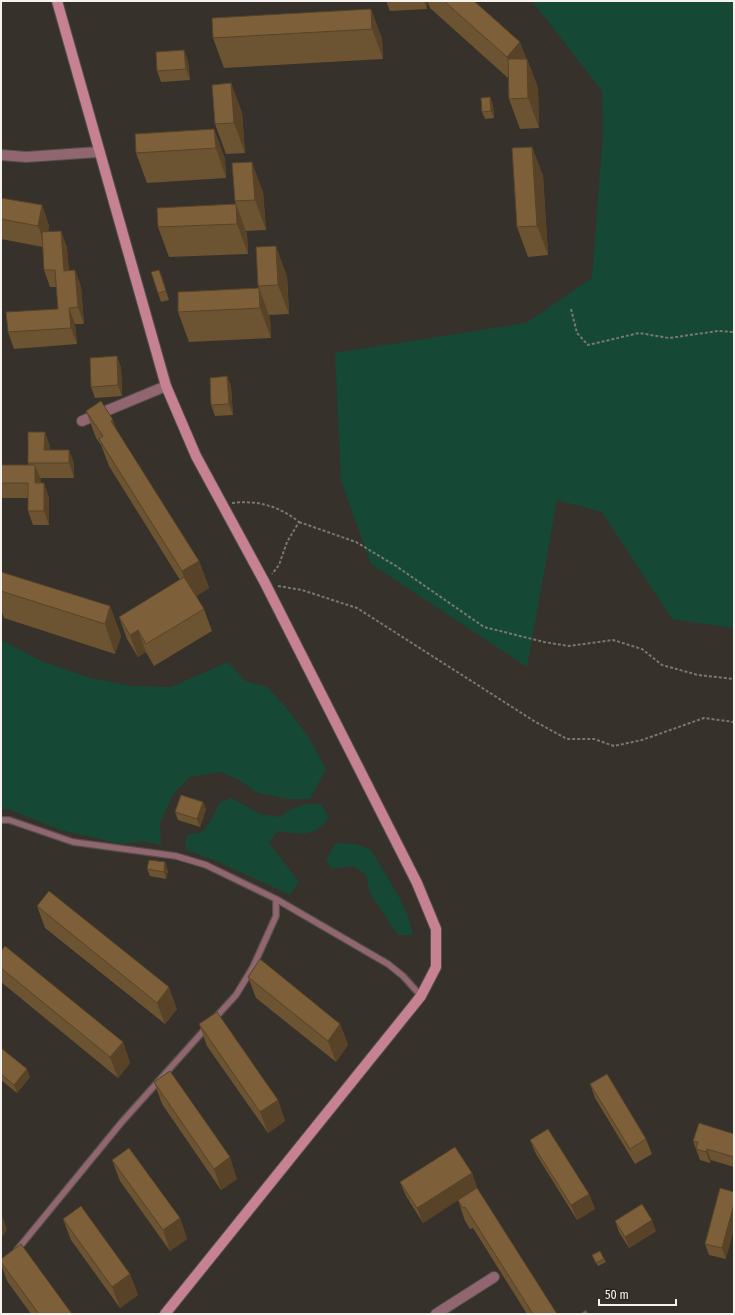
<svg xmlns="http://www.w3.org/2000/svg" width="735" height="1315" viewBox="0 0 735 1315" font-family="'Fira Sans Condensed',sans-serif">
  <rect width="100%" height="100%" fill="#36312a"/>
  <path fill="#164935" d="M532 1H734V628L672 619 602 512 557 500 527 667 371 564 341 481 335 353 526 323 592 278 603 132 602 91Z
    M1 640 41 661 87 677 130 686 171 687 228 662 245 681 267 687 283 704 308 736 326 769 310 799H289L258 793 239 780 220 772 189 777 173 795 160 823 161 845 142 841 121 844 96 838 61 830 8 809H1Z
    M231 798 260 814 280 817C295 806 302 803 321 804L329 818C312 838 303 834 278 831L269 843 299 882 290 895 221 863 185 849 187 835 202 832 211 820 220 802Z
    M336 843 356 844 371 850 398 895 408 916 413 935H398L370 893 366 875 353 866 331 869 326 859Z"/>
  <g fill="none" stroke-linecap="round" stroke-linejoin="round">
    <g stroke="#555049" stroke-width="8">
      <path id="lane" d="M1 820H9L73 842 176 856 206 865 276 899 388 964 403 976 421 996
        M214 1019 236 995 253 967 276 916V899
        M17 1250 121 1123 206 1028"/>
    </g>
    <g stroke="#555049" stroke-width="12">
      <path id="street" d="M1 155 26 157 98 152
        M82 421 166 386
        M436 1314 494 1277"/>
    </g>
    <g stroke="#555049" stroke-width="12">
      <path id="secondary" d="M57 1 166 386 196 456 265 583 417 883 436 929V967L421 996 165 1314"/>
    </g>
    <path stroke="#7b7770" stroke-width="2" stroke-dasharray="3 2" stroke-linecap="butt" d="M571 309 577 333 588 345 639 333 669 338 718 331 734 332
      M232 503C258 500 279 506 299 522L287 542 279 565 272 574
      M299 522 356 542 396 566 484 627 544 642 569 646 613 640 642 649 662 665 698 675 734 679
      M278 586 302 590 357 608 534 721 567 739H594L614 746 642 740 704 718 734 722"/>
    <use href="#lane" stroke="#916670" stroke-width="5.5"/>
    <use href="#street" stroke="#916670" stroke-width="10"/>
    <use href="#secondary" stroke="#c68292" stroke-width="10"/>
  </g>
  <path fill="#6c5331" d="M386 1H427V9L390 11Z
    M427 1H474L526 59H527L538 88 539 128 520 129 509 99 508 78 430 8Z
    M371 9 382 39 383 59 224 68 213 38Z
    M184 50 188 61 190 80 161 82 157 71Z
    M231 83 242 113 245 153 226 154 215 124Z
    M490 97 493 105 494 118 485 119 482 112Z
    M214 129 225 159 226 178 147 183 136 153Z
    M532 147 543 176 548 255 528 257 517 227Z
    M263 192 266 230 246 231 247 234 248 254 169 257 158 227 236 204 235 201Z
    M1 198 42 205 49 226 48 232 61 231 67 248 69 271 75 270 81 287 84 324H75L77 344 14 349 8 332 58 309 56 287H50L44 270 43 247 1 239Z
    M159 270 169 300 161 302 158 293Z
    M287 276 289 314 269 315 270 318 271 338 189 342 178 312 259 288 258 286Z
    M121 367 122 396 95 398 91 387Z
    M227 376 231 387 233 415 215 416 211 405Z
    M86 411 117 431 199 561 209 588 196 596 204 609 212 631 154 666 146 652 138 657 127 639 119 617 180 580 109 466 101 445 96 438Z
    M45 432 50 447V450H69L74 464V478H40L41 483 49 498V525H33L28 511V498H1V465H29L28 463Z
    M1 572 110 606 121 636 115 654 4 618 1 610Z
    M203 802 206 809 200 827 178 820 175 812Z
    M147 869 168 870 166 879 150 876Z
    M37 906 177 1009 165 1024 45 928Z
    M1 951 123 1042 130 1063 118 1078 1 982Z
    M248 977 340 1024 348 1045 336 1062 256 998Z
    M199 1024 278 1100 285 1121 268 1133 207 1046Z
    M1 1048 30 1077 17 1093 1 1080Z
    M154 1082 237 1179 221 1190 162 1104Z
    M590 1084 646 1139 652 1154 635 1164 595 1098Z
    M734 1134V1167L711 1160 710 1163 700 1160 693 1141Z
    M530 1140 589 1194 595 1209 577 1220 536 1154Z
    M112 1160 180 1218 187 1239 170 1251 120 1181Z
    M472 1173 477 1188 557 1314H527L473 1228 470 1229 465 1221 458 1200 423 1223 406 1196 400 1182Z
    M720 1188 726 1259 709 1255 705 1244Z
    M63 1219 130 1274 138 1295 120 1308 71 1240Z
    M615 1221 656 1231 629 1248 619 1232Z
    M592 1255 604 1259 606 1262 598 1266Z
    M1 1259 72 1314H31L7 1281 1 1264Z"/>
  <path fill="#584328" d="M424 1H427V9Z
    M371 9 382 39 383 59 372 29Z
    M520 42 538 88 539 128 528 98 518 87 507 57Z
    M184 50 188 61 190 80 186 69Z
    M231 83 242 113 245 153 234 123Z
    M490 97 493 105 494 118 491 111Z
    M214 129 225 159 226 178 216 148Z
    M532 147 543 176 548 255 537 226Z
    M252 162 263 192 266 230 255 200Z
    M236 204 247 234 248 254 237 224Z
    M42 205 49 226 46 247 38 226Z
    M61 231 67 248 70 288 64 271Z
    M276 246 287 276 289 314 278 285Z
    M75 270 81 287 84 324 78 307Z
    M159 270 163 279 169 300Z
    M259 288 270 318 271 338 260 308Z
    M69 308 75 324 77 344 71 328Z
    M117 356 121 367 122 396 118 385Z
    M227 376 231 387 233 415 229 404Z
    M113 420 123 447 111 421Z
    M45 432 50 447V464L44 450Z
    M69 450 74 464V478L69 463Z
    M35 465 41 480 40 498 35 483Z
    M44 483 49 498V525L44 511Z
    M199 561 209 588 192 599 182 571Z
    M110 606 121 636 115 654 105 624Z
    M138 630 146 652 138 657 130 635Z
    M203 802 206 809 200 827 197 819Z
    M165 862 168 870 166 879 164 872Z
    M169 987 177 1009 165 1024 157 1003Z
    M340 1024 348 1045 336 1062 328 1041Z
    M123 1042 130 1063 118 1078 110 1057Z
    M27 1069 30 1077 17 1093 14 1085Z
    M278 1100 285 1121 268 1133 260 1112Z
    M707 1149 711 1160 710 1163 706 1152Z
    M230 1157 237 1179 221 1190 214 1169Z
    M472 1173 477 1188 423 1223 417 1208Z
    M589 1194 595 1209 577 1220 571 1205Z
    M734 1204V1230L726 1259 722 1248Z
    M1 1212 7 1230 1 1238Z
    M180 1218 187 1239 170 1251 163 1230Z
    M652 1220 656 1231 629 1248 625 1237Z
    M130 1274 138 1295 120 1308 112 1287Z"/>
  <path fill="#7d6039" stroke="#584328" d="M444 1H474L520 42 507 57Z
    M371 9 372 29 213 38 212 18Z
    M184 50 186 69 157 71 156 52Z
    M508 59H527L528 98 509 99Z
    M231 83 234 123 215 124 212 85Z
    M490 97 491 111 482 112 481 98Z
    M214 129 216 148 136 153 135 134Z
    M532 147 537 226 517 227 512 148Z
    M252 162 255 200 235 201 232 163Z
    M1 198 42 205 38 226 1 219Z
    M236 204 237 224 158 227 157 208Z
    M61 231 64 271 75 270 78 307 69 308 71 328 8 332 6 312 58 309 55 270H44L42 232Z
    M276 246 278 285 258 286 256 247Z
    M159 270 166 291 158 293 151 272Z
    M259 288 260 308 178 312V292Z
    M117 356 118 385 91 387 90 358Z
    M227 376 229 404 211 405 210 378Z
    M101 401 113 420 111 421 199 561 182 571 99 439 103 436 86 411Z
    M28 432H45L44 450H69V463H28Z
    M1 465H35V483H44V511H28V483H1Z
    M1 572 110 606 105 624 1 591Z
    M184 577 204 609 146 644 138 630 130 635 119 617Z
    M181 795 203 802 197 819 175 812Z
    M149 860 165 862 164 872 147 869Z
    M49 891 169 987 157 1003 37 906Z
    M5 946 123 1042 110 1057 1 968V951Z
    M260 959 340 1024 328 1041 248 977Z
    M217 1012 278 1100 260 1112 199 1024Z
    M1 1048 27 1069 14 1085 1 1074Z
    M170 1071 230 1157 214 1169 154 1082Z
    M607 1074 646 1139 630 1149 590 1084Z
    M699 1123 734 1134V1157L707 1149 706 1152 696 1149 698 1142 693 1141Z
    M548 1129 589 1194 571 1205 530 1140Z
    M455 1147 472 1173 417 1208 400 1182Z
    M129 1148 180 1218 163 1230 112 1160Z
    M477 1188 557 1314H533L465 1207 463 1208 458 1200Z
    M720 1188 734 1192V1204L722 1248 705 1244Z
    M642 1204 652 1220 625 1237 615 1221Z
    M81 1206 130 1274 112 1287 63 1219Z
    M21 1244 72 1314H39L1 1262V1259Z
    M600 1251 604 1259 596 1263 592 1255Z
    M586 1310 588 1314H580Z"/>
  <rect width="735" height="1315" fill="none" stroke="#f6f3ee" stroke-width="4"/>
  <path d="M599 1299v6h77v-6" fill="none" stroke="#f6f3ee" stroke-width="2"/>
  <text x="605" y="1299" font-size="12" fill="#f6f3ee" stroke="#2c2720" stroke-width="3" paint-order="stroke">50 m</text>
</svg>
